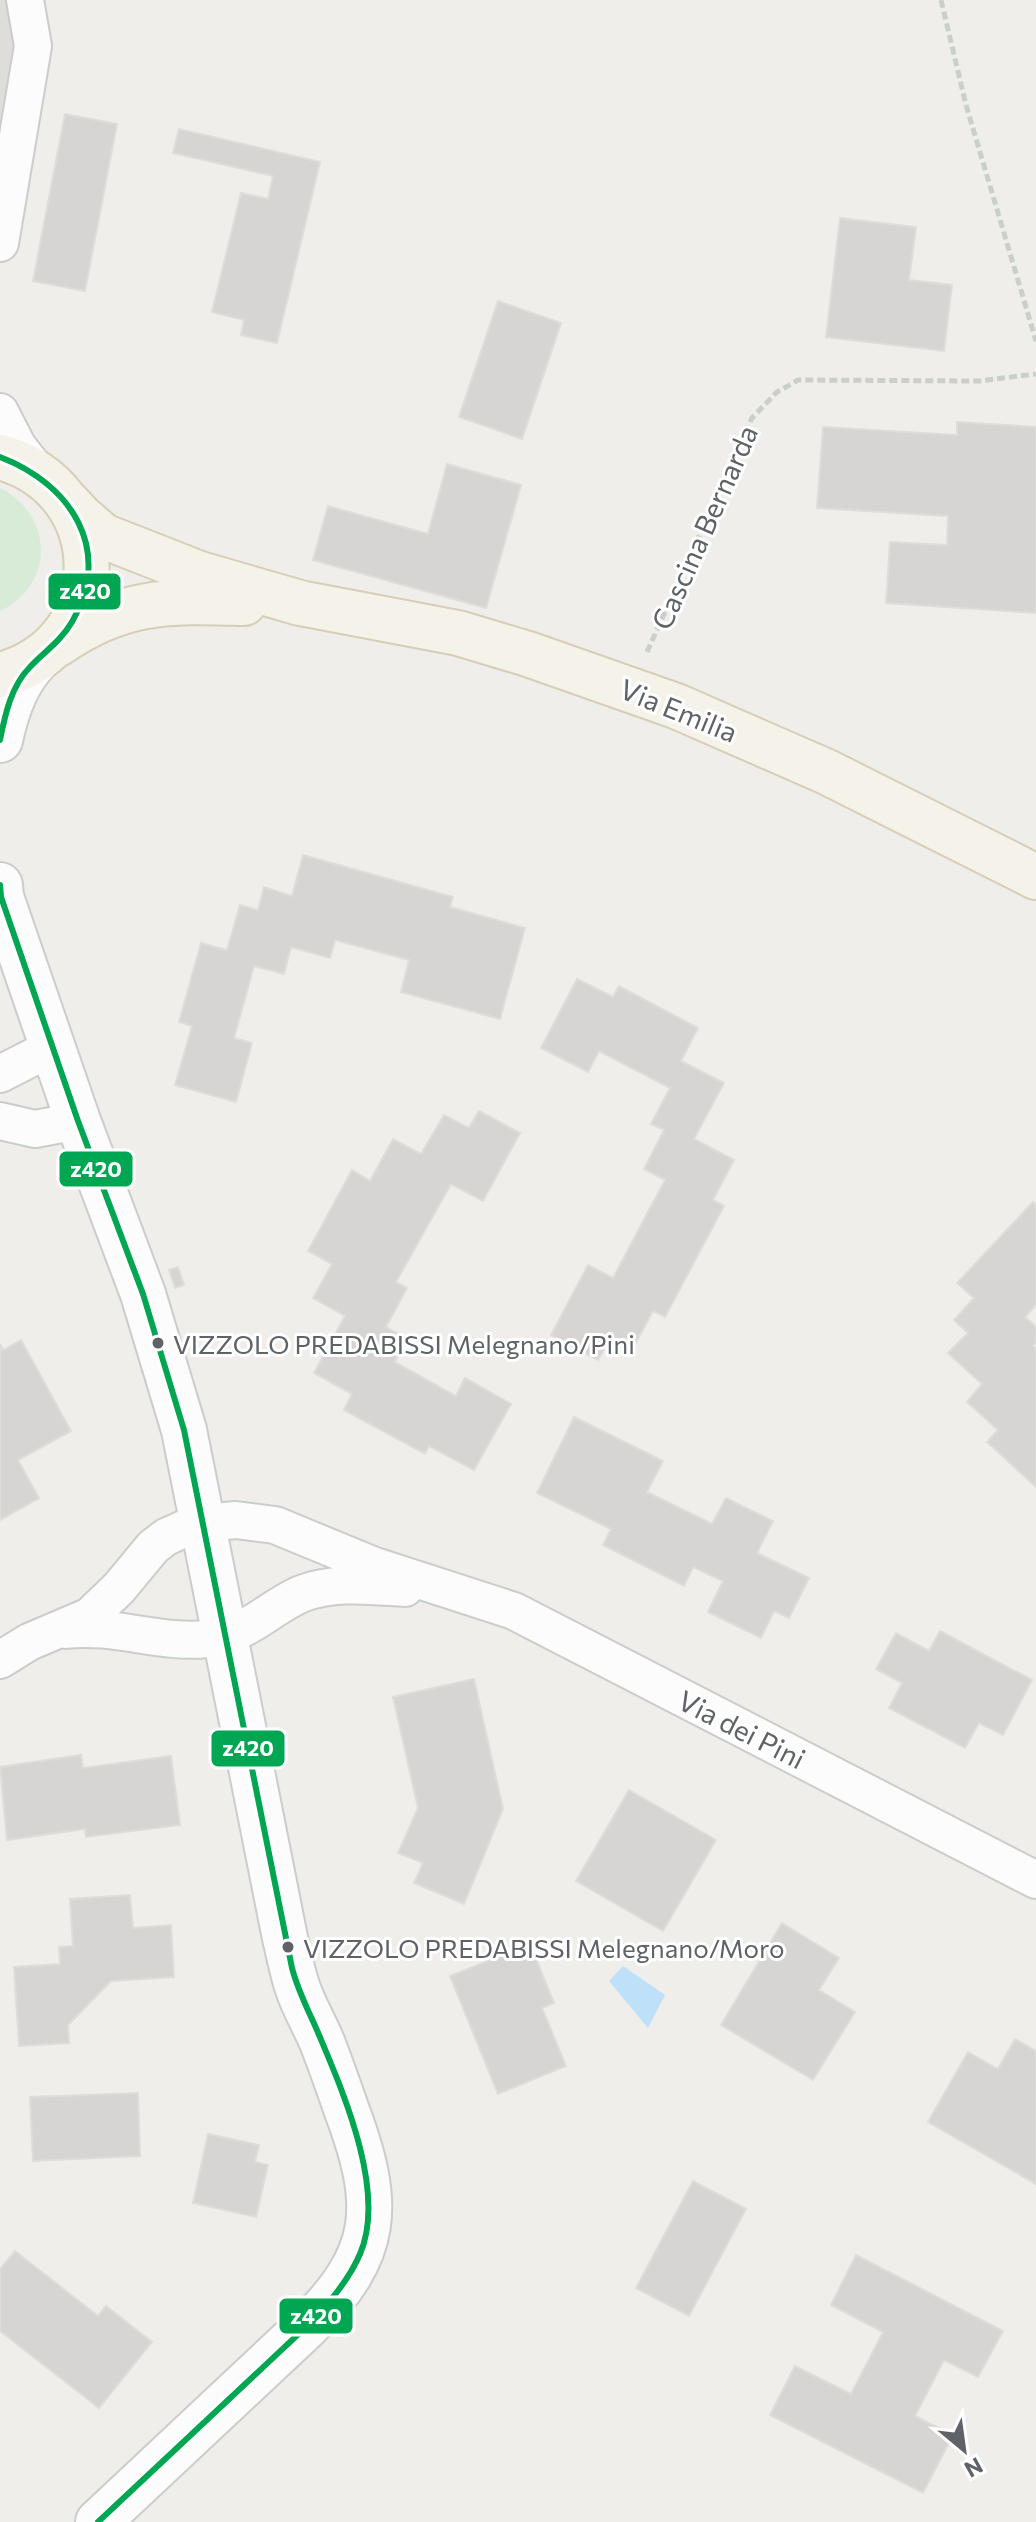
<svg xmlns="http://www.w3.org/2000/svg" width="1036" height="2522" viewBox="0 0 1036 2522" font-family="Commissioner,sans-serif">
  <rect width="100%" height="100%" fill="#efeeea"/>
  <path fill="#dfddda" d="M0 0H23L0 131Z"/>
  <path fill="#d8ebd6" d="M0 488C54 515 55 585 0 611Z"/>
  <path fill="#bfe0f9" d="M623 1966 665 1995 648 2028 609 1981Z"/>
  <path fill="#d6d5d3" stroke="#deddd9" stroke-width="2" d="M65 114 117 124 85 291 33 281Z
    M179 129 320 162 277 343 241 335 244 320 212 312 241 193 268 199 273 176 173 153Z
    M840 218 916 227 909 280 952 285 944 351 826 337Z
    M498 301 561 323 522 439 459 417Z
    M957 422 1036 427V613L886 603 890 542 947 545 948 516 817 508 823 427 957 435Z
    M447 464 521 485 486 608 313 560 328 506 428 534Z
    M303 855 453 897 450 907 525 928 500 1019 401 992 409 960 335 940 330 958 291 947 284 974 254 966 234 1038 252 1043 236 1102 175 1085 192 1026 179 1022 201 943 227 950 240 905 258 910 264 887 292 896Z
    M577 979 613 997 619 986 698 1028 681 1061 724 1083 694 1139 734 1160 713 1200 724 1206 665 1317 653 1311 632 1350 610 1339 598 1360 551 1335 588 1265 613 1278 665 1180 644 1169 664 1130 651 1124 670 1088 599 1051 588 1072 541 1048Z
    M479 1111 520 1133 483 1201 451 1184 396 1282 407 1288 386 1327 407 1339 395 1362 456 1396 465 1378 511 1404 474 1470 429 1446 425 1454 344 1410 352 1394 314 1373 345 1316 313 1298 332 1264 308 1251 352 1170 370 1181 393 1139 421 1154 444 1115 469 1128Z
    M1033 1202 1036 1205V1305L1025 1317 1036 1327V1342L1033 1346 1036 1348V1487L987 1442 998 1430 967 1402 982 1384 948 1353 968 1333 954 1320 974 1298 957 1283Z
    M178 1267 184 1285 175 1288 169 1270Z
    M21 1340 71 1431 18 1460 39 1498 0 1520V1344L3 1350Z
    M574 1417 663 1461 647 1492 712 1524 726 1498 773 1521 757 1553 809 1578 789 1618 774 1611 761 1638 708 1612 723 1581 693 1567 684 1586 603 1545 611 1529 537 1493Z
    M940 1631 1032 1680 1003 1735 979 1723 965 1748 889 1708 902 1683 876 1669 896 1633 929 1651Z
    M474 1679 503 1809 464 1904 414 1883 423 1863 398 1853 418 1808 393 1697Z
    M81 1755 83 1768 171 1756 180 1825 86 1837 85 1829 7 1840 0 1767Z
    M629 1790 716 1840 663 1931 576 1881Z
    M130 1895 133 1928 171 1925 174 1977 111 1981 68 2025 69 2043 19 2046 14 1967 60 1964 59 1947 73 1946 70 1899Z
    M782 1923 839 1958 819 1990 855 2012 813 2080 721 2025Z
    M530 1944 554 2003 542 2008 566 2066 498 2094 450 1976Z
    M1015 2039 1036 2051V2184L928 2122 968 2052 998 2069Z
    M138 2093 140 2156 33 2161 30 2097Z
    M208 2134 259 2145 255 2162 268 2165 256 2217 193 2203Z
    M693 2181 746 2209 689 2316 636 2288Z
    M15 2251 98 2316 106 2306 152 2342 99 2408 0 2331V2269Z
    M856 2255 1003 2331 978 2377 944 2360 915 2416 953 2435 923 2493 770 2415 795 2366 851 2394 883 2332 831 2305Z"/>
  <g fill="none" stroke-linecap="round" stroke-linejoin="round">
    <g stroke="#cbcccc" stroke-width="40">
      <path id="minor" d="M0 243 33 46 25 0
        M0 412 18 447 41 476
        M0 1074 53 1047
        M0 1121 35 1129 78 1121
        M66 1630C116 1624 160 1644 207 1639 248 1635 267 1609 301 1594 334 1581 371 1586 405 1588
        M0 1660 29 1642 90 1616 119 1588 153 1547 166 1537 186 1528 204 1523 236 1520 275 1525 372 1565 514 1611 1036 1880"/>
    </g>
    <g stroke="#cbcccc" stroke-width="48">
      <path id="tertiary" d="M0 740C7 708 17 679 40 657
        M0 885 1 897 78 1121 143 1294 184 1430 285 1938C289 1954 292 1971 297 1986 303 2005 314 2023 322 2042 331 2065 339 2088 347 2111 382 2205 381 2254 306 2327L98 2522"/>
    </g>
    <g stroke="#d7ceb8" stroke-width="48">
      <path id="primary" d="M0 457C115 488 116 645 0 675
        M67 502 81 517 103 536 200 574 300 603 458 633 528 654 676 706 827 772 1036 877
        M58 644C123 599 169 601 244 603"/>
    </g>
    <path stroke="#cacfcc" stroke-width="5" stroke-dasharray="8 4" stroke-linecap="butt" d="M941 0 966 105 1036 341
      M647 652 752 418 777 392 798 380 979 381 1036 374"/>
    <use href="#minor" stroke="#fdfcfc" stroke-width="36"/>
    <use href="#tertiary" stroke="#fdfcfc" stroke-width="44"/>
    <use href="#primary" stroke="#f4f2e9" stroke-width="44"/>
    <g stroke="#fff" stroke-width="12">
      <path id="bus-1" d="M0 457C71 484 114 550 72 622 60 642 45 651 30 667 11 686 5 715 0 740
        M0 885 1 897 78 1121 143 1294 184 1430 292 1968C299 1995 312 2017 322 2042 346 2099 386 2194 360 2254 348 2282 327 2305 306 2327L98 2522"/>
    </g>
    <use href="#bus-1" stroke="#00a651" stroke-width="6"/>
  </g>
  <g fill="#5f6368" stroke="#fff" stroke-width="3">
    <circle cx="158" cy="1343" r="7"/>
    <circle cx="288" cy="1947" r="7"/>
  </g>
  <g text-anchor="middle" dominant-baseline="central" stroke-width="6" stroke-linejoin="round" paint-order="stroke">
    <g font-size="26" fill="#5f6368" stroke="#fff" text-anchor="start">
      <text x="173" y="1343">VIZZOLO PREDABISSI Melegnano/Pini</text>
      <text x="303" y="1947">VIZZOLO PREDABISSI Melegnano/Moro</text>
    </g>
    <g font-size="28" fill="#5f6368" stroke="#fff">
      <text transform="translate(704 527) rotate(-66)">Cascina Bernarda</text>
      <text transform="translate(679 710) rotate(22)">Via Emilia</text>
      <text transform="translate(742 1729) rotate(27)">Via dei Pini</text>
    </g>
  </g>
  <g stroke="#fff" stroke-width="3">
    <rect x="47" y="572" width="75" height="39" rx="8" fill="#00a651"/>
    <rect x="58" y="1150" width="76" height="38" rx="8" fill="#00a651"/>
    <rect x="210" y="1729" width="76" height="39" rx="8" fill="#00a651"/>
    <rect x="278" y="2297" width="76" height="38" rx="8" fill="#00a651"/>
  </g>
  <g font-size="22" text-anchor="middle" font-weight="bold" fill="#fff">
    <text x="85" y="599">z420</text>
    <text x="96" y="1177">z420</text>
    <text x="248" y="1756">z420</text>
    <text x="316" y="2324">z420</text>
  </g>
  <g transform="translate(964 2450) rotate(151)" stroke="#ffffff" stroke-width="6" paint-order="stroke">
  <path d="M0-6L14 30L0 20L-14 30Z" fill="#5f6368"/>
  <text y="-12" font-size="22" font-weight="bold" text-anchor="middle" fill="#5f6368">N</text>
  </g>
</svg>
